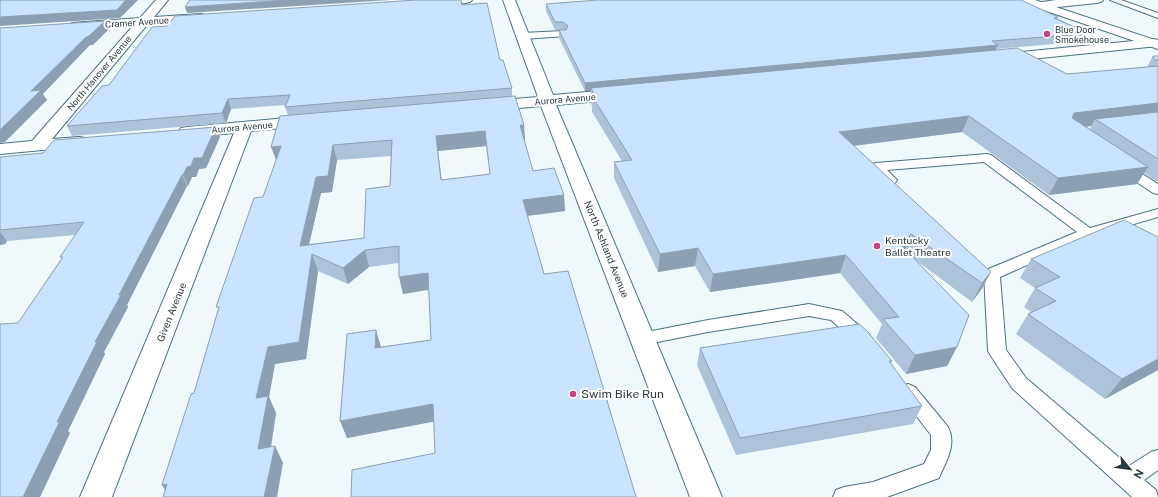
<svg xmlns="http://www.w3.org/2000/svg" width="1158" height="497" viewBox="0 0 1158 497" font-family="'Public Sans',sans-serif">
  <rect width="100%" height="100%" fill="#eff8fb"/>
  <g fill="none" stroke-linecap="round" stroke-linejoin="round">
    <g stroke="#4a7280" stroke-width="2">
      <path id="lane" d="M1110 0H1121L1158 13V18Z
        M563 31 567 34 566 36 523 39 519 36 523 33Z
        M987 154 991 155 1090 228 1158 209V217L1093 236 1000 277 1006 350 1026 378 1129 466 1151 452 1158 450V470L1144 480 1156 490 1158 497H1132L1012 388 991 356 988 351 984 274 986 270 1077 232 984 162 887 170 897 180 895 183C884 185 875 175 870 167L872 164 876 163Z
        M1124 164 1128 165 1158 184V194L1153 193 1120 171 1118 168 1120 165Z
        M809 304 842 311 869 334 872 339 869 344 863 345 857 344 831 320 809 316 708 332 642 345 636 344 633 339 636 334 642 333 708 320Z
        M908 384 915 387 948 427C957 445 946 461 939 478L887 497H833L836 490 844 487 873 482 924 464 931 450V435L898 392 901 387Z"/>
    </g>
    <g stroke="#4a7280" stroke-width="2">
      <path id="street" d="M156 0H168L154 17 201 14 205 15 207 18 205 21 201 22 147 25 52 139 79 137 85 138 88 142 85 146 0 154V144L32 141 133 26 76 30 72 29 70 26 72 23 140 18Z
        M427 0H472L470 2 466 3 431 5 427 4 425 2Z
        M503 0H515L553 95 621 89 626 91 629 94 626 97 621 99 556 105 722 497H690L541 106 488 111 482 109 480 106 482 103 488 101 538 97Z
        M1056 0H1103L1101 2 1097 3 1039 9 1035 7 1033 5 1035 3Z
        M1154 39 1158 40V46L1002 62 997 61 995 58 997 55 1002 54Z
        M308 116 314 117 316 121 314 125 251 131 112 497H80L234 133 187 137 181 136 178 132 181 128 187 127Z"/>
    </g>
    <g stroke="#4a7280" stroke-width="2">
      <path id="secondary" d="M1018 0H1035L1158 41V49L1020 2Z"/>
    </g>
    <use href="#lane" fill="#fff" fill-rule="evenodd"/>
    <use href="#street" fill="#fff" fill-rule="evenodd"/>
    <use href="#secondary" fill="#fff" fill-rule="evenodd"/>
  </g>
  <path fill="#adc3da" fill-rule="evenodd" d="M546 4 1058 17V19L1077 28 1076 31 1082 34 1078 42 996 49V50L1067 74 1147 67 1153 56H1158V181H1156L1144 173 1137 184 1049 195 962 132 854 146 991 272 981 290 972 302 917 261 957 347 947 366 906 374 876 338 882 324 840 273 710 292 695 266 658 272 614 178V162L622 161 592 112V106L591 103V91H585L559 38V30H564H555L546 11ZM1086 126H1091L1090 129Z
    M462 5 500 60 512 88V96L525 139 524 140 533 171 565 211 528 216 435 453 434 421 347 438 381 347 431 340 429 290 403 294 399 263 369 267 348 284 318 271 306 359 275 364 269 397 276 413 271 447 275 446 283 463 165 490 162 485 276 161 288 115 285 107 286 105 231 109 226 123 72 136 67 126 109 85ZM486 146 490 174 442 180 438 151ZM391 156 390 186 364 238 309 244 321 193 332 192 337 160Z
    M216 127 220 137 206 168 199 169 196 177H192L188 186H187L127 305 128 307 104 352 105 354 68 431 70 433 40 497H0L18 323 61 259 75 235 7 241 5 244 0 245V157L43 153Z
    M1158 237V370L1105 399 1016 334 1028 314 1031 312 1024 307 1035 288 1020 278 1031 259Z
    M700 348 892 361 890 364 922 406 913 424 736 455 697 365Z"/>
  <path fill="#8d9fb2" d="M126 0H138L120 18 0 26V17Z
    M288 0H390L187 13 185 7Z
    M105 21 109 29 93 45H90L43 94 47 100 5 142 0 143V130L31 91 86 37Z
    M998 45 994 53 591 88V91H585V83Z
    M228 99 231 109 226 123 222 113Z
    M1158 103V118L1095 119 1091 126 1066 129 1074 113Z
    M969 116 962 132 835 148 839 132Z
    M520 125H524L525 139 521 140Z
    M216 127 220 137 206 168 199 169 196 177H192L188 186 183 175 187 167Z
    M485 131 486 146 438 151 443 195 436 136Z
    M333 145 337 160 332 192 321 193 305 262 300 246 316 177Z
    M281 146 277 162 271 147Z
    M1148 167 1137 184 1049 195 1058 178Z
    M182 175 187 186 127 305 128 307 104 352 105 354 68 431 70 433 40 497H23L57 422 95 342Z
    M564 195 565 211 525 216 523 200Z
    M0 232 7 241 5 244 0 245Z
    M911 234 904 252 901 245Z
    M698 248 695 266 658 272 660 254Z
    M365 250 369 267 348 284 343 268Z
    M312 254 318 271 306 359 275 364 269 397 276 413 268 466 258 449 256 398 268 347Z
    M846 255 840 273 710 292 713 274Z
    M991 272 981 290 972 302 982 283Z
    M428 273 431 289 403 294 399 277Z
    M376 330 381 347 375 348Z
    M957 347 947 366 906 374 915 355Z
    M1158 359V370L1105 399 1122 379Z
    M433 404 437 421 347 438 340 421Z
    M275 446 283 463 277 497H264Z
    M167 484 170 497 162 485Z"/>
  <path fill="#c9e3fe" stroke="#8d9fb2" fill-rule="evenodd" d="M0 0H126L117 10 0 17Z
    M190 0H288L185 7Z
    M416 0H461L462 5 487 3 500 60H503L512 88 285 107 290 95 228 99 222 113 67 126 102 86 109 85 152 27 167 26 175 16Z
    M598 0H1021L1058 17 1054 18 1077 28 1072 29 1082 34 992 41 998 45 585 83 559 30H566L568 26 563 22H555L546 4Z
    M105 21 89 36 86 37 31 91 41 90 0 130V28Z
    M1017 48 1067 74 1158 66V103L1074 113 1072 118 1148 167 1058 178 969 116 839 132 991 272 982 283 911 234 901 245 969 315 957 347 915 355 883 319 899 317 846 255 713 274 698 248 660 254 614 162 632 160 592 96H595L591 88Z
    M1153 56H1158V61L1153 58Z
    M515 96 524 125H520L533 171 554 168 564 195 523 200 544 274 568 271 636 497H351L352 470 435 453 433 404 340 421 347 334 376 330 375 348 431 340 428 273 399 277V246L365 250 343 268 312 254 299 342 268 347 256 398 268 396 258 449 275 446 264 497H163L167 484 162 485 191 394 194 393 219 307H216L254 198 263 197 281 146 271 147 280 116ZM485 131 490 174 441 180 436 136ZM392 140 390 186 366 189 364 238 300 246 316 177 328 176 333 145Z
    M1158 112V159L1095 119Z
    M216 127 202 158H194L191 166 187 167 183 175H182L119 295H121L95 342H97L57 422 60 421 23 497H0V324L18 323 63 257H60L84 222 0 230V157L43 153 54 140Z
    M1124 220 1158 237V359L1122 379 1028 314 1056 301 1035 288 1060 277 1031 259Z
    M859 324 867 331 892 361H889L922 406 740 438 700 348Z"/>
  <g fill="#c64388" stroke="#fff" stroke-width="1.5">
    <circle cx="1047" cy="34" r="4"/>
    <circle cx="877" cy="246" r="4"/>
    <circle cx="573" cy="394" r="4"/>
  </g>
  <g text-anchor="middle" dominant-baseline="central" stroke-width="4" stroke-linejoin="round" paint-order="stroke">
    <g font-size="9" fill="#28393f" stroke="#fff">
      <text transform="translate(137 22) rotate(-4)">Cramer Avenue</text>
      <text transform="translate(99 73) rotate(-50)">North Hanover Avenue</text>
      <text transform="translate(565 99) rotate(-5)">Aurora Avenue</text>
      <text transform="translate(242 127) rotate(-5)">Aurora Avenue</text>
    </g>
    <g font-size="9" fill="#28393f" stroke="#fff" text-anchor="start">
      <text x="1055" y="29">Blue Door<tspan x="1055" dy="10">Smokehouse</tspan></text>
    </g>
    <g font-size="10" fill="#28393f" stroke="#fff" text-anchor="start">
      <text x="885" y="240">Kentucky<tspan x="885" dy="12">Ballet Theatre</tspan></text>
    </g>
    <g font-size="10" fill="#28393f" stroke="#fff">
      <text transform="translate(607 249) rotate(68)">North Ashland Avenue</text>
      <text transform="translate(171 312) rotate(-68)">Given Avenue</text>
    </g>
    <g font-size="12" fill="#28393f" stroke="#fff" text-anchor="start">
      <text x="581" y="394">Swim Bike Run</text>
    </g>
  </g>
  <g transform="translate(1130 469) rotate(119)" stroke="#ffffff" stroke-width="3" paint-order="stroke">
  <path d="M0-3L7 15L0 10L-7 15Z" fill="#28393f"/>
  <text y="-6" font-size="11" font-weight="bold" text-anchor="middle" fill="#28393f">N</text>
  </g>
</svg>
